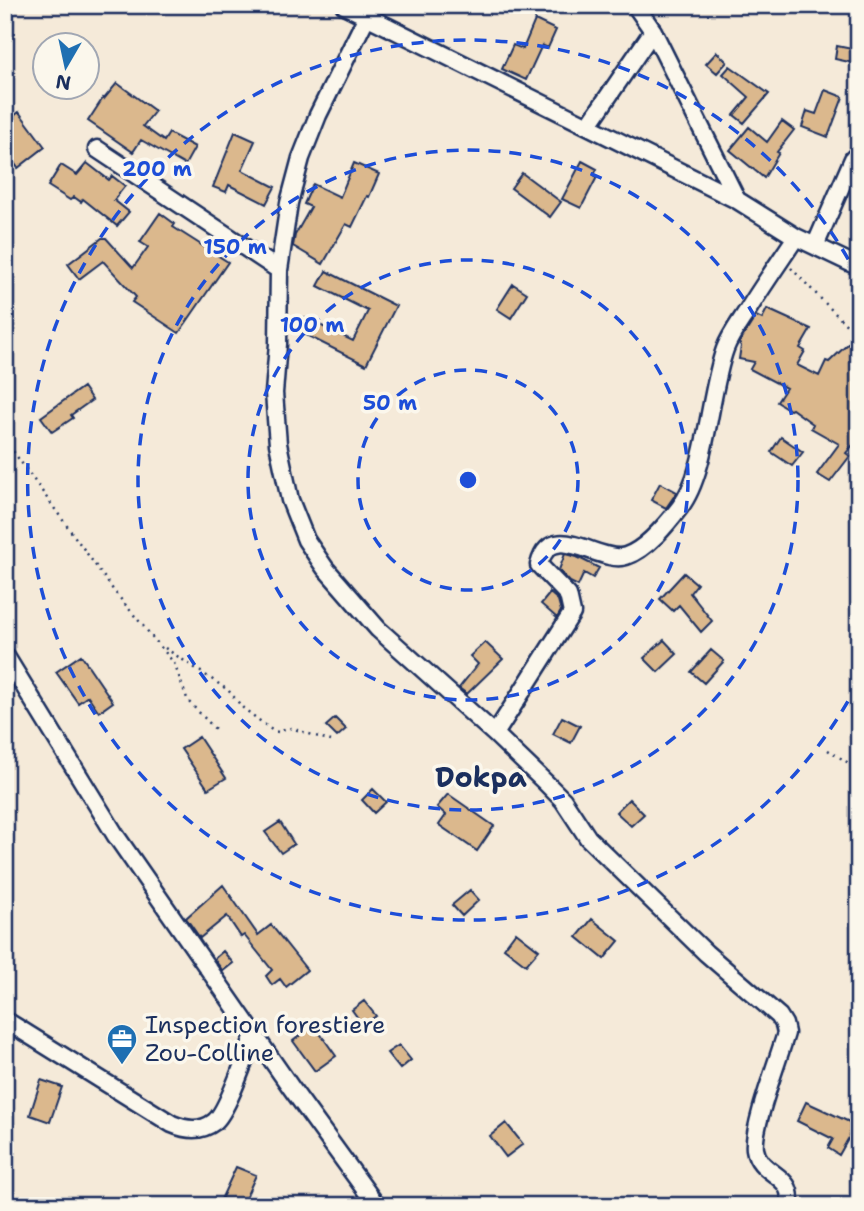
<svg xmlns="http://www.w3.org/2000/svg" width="864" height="1211" viewBox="0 0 864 1211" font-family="'Shantell Sans',sans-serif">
  <rect width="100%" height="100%" fill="#f5ead9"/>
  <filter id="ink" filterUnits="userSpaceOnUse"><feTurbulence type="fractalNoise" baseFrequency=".0143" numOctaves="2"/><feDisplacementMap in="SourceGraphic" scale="14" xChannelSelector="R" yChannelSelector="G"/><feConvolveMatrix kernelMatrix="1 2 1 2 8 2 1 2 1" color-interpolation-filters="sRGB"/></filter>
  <g filter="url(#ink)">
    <path fill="#dbb88d" stroke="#1b2f5e" stroke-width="2" d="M535 20 556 30 548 48 542 45 526 80 502 69 513 45 523 49Z
      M837 46 857 50 854 63 835 59Z
      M717 52 727 62 717 73 706 64Z
      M730 66 769 94 744 123 734 115 749 97 723 74Z
      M117 83 155 111 143 126 164 141 169 133 195 147 185 165 141 140 133 152 88 121 103 98 104 99Z
      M825 90 843 97 828 137 802 127 807 111 816 114Z
      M19 112 45 147 18 168 5 152V123Z
      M782 121 794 130 777 152 779 153 764 178 730 150 749 127 767 142Z
      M235 132 255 141 242 170 275 187 266 204 229 185 226 192 213 187Z
      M582 161 597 169 594 175 597 177 581 208 562 199Z
      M87 163 109 180 112 176 125 186 114 200 129 212 117 226 83 199 81 202 74 197 70 200 48 186 61 165 77 175Z
      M354 163 379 174 369 197 367 196 352 227 346 224 323 264 293 246 295 235 311 207 304 204 313 184 340 197Z
      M522 173 561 202 550 217 511 188Z
      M160 213 175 224 173 227 228 262 179 333 132 302 136 297 103 261 79 279 68 264 102 238H106L133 268 148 247 140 242Z
      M326 271 396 306 366 365 296 330 303 317 353 341 368 311 318 286Z
      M513 284 527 293 511 318 497 309Z
      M767 309 811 329 800 348 805 351 797 365 819 376 826 361 829 362 851 341 859 350V438L846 453 850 456 830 482 817 474 839 444 811 428 813 424 792 409 790 410 777 402 786 388 750 369 754 362 739 359 741 346 739 343 756 316 762 319Z
      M83 387 92 400 71 415 73 418 52 432 41 417Z
      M781 437 803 452 792 466 771 452Z
      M660 483 677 492 666 508 651 500Z
      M565 554 577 557 599 568 593 578 584 573 578 586 570 582 559 570Z
      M684 573 697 584 690 593 712 621 701 632 679 605 673 611 660 599Z
      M550 593 558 600 561 611 557 618 541 604Z
      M664 640 677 654 658 672 644 658Z
      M485 642 503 659 467 694 459 688 478 664 470 656Z
      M711 650 724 661 704 683 691 672Z
      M81 655 113 702 99 712 88 696 78 703 56 672Z
      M562 717 580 726 571 743 553 734Z
      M335 718 346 729 337 737 326 726Z
      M199 737 226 778 208 789 181 749Z
      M373 789 386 802 374 813 362 800Z
      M448 794 494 826 477 851 439 825 446 815 437 807Z
      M629 799 644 814 631 826 616 812Z
      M280 822 294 844 281 853 265 832Z
      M223 885 258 935 271 925 307 970 286 987 280 979 272 985 266 976 272 970 244 935 241 937 227 916 200 938 186 918Z
      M470 890 479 900 462 916 452 905Z
      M592 919 619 941 604 959 577 937Z
      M516 932 539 950 526 965 504 948Z
      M223 951 233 963 223 971 214 959Z
      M364 1001 376 1016 363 1025 352 1010Z
      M314 1025 336 1056 315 1071 293 1041Z
      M399 1045 411 1060 400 1069 387 1053Z
      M41 1080 62 1087 50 1122 30 1115Z
      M806 1102 856 1125 839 1155 828 1148 833 1139 797 1121Z
      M506 1123 523 1144 506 1157 490 1136Z
      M236 1167 256 1175 242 1206H218Z"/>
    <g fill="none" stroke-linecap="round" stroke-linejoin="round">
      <g stroke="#1b2f5e" stroke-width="21">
        <path id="street" d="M344 5 737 200 796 237 859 267
          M635 5 653 31 737 200
          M367 16 318 115 301 158 289 203 279 270 278 344 274 393 278 444 290 500 306 540 325 568 378 629 495 734 546 783 563 800 588 838 706 953 779 1016 784 1024 786 1033C779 1058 752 1127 755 1149 759 1176 796 1173 789 1206
          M588 126 653 31
          M97 149 279 270
          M815 246 853 159 859 153
          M5 655 116 836 292 1089 377 1206
          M495 734 572 613 568 595 539 565C551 517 600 565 626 556 647 549 667 524 680 507 707 472 709 393 725 349 730 335 741 321 749 308 764 284 780 261 796 237
          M5 1020 172 1124C186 1130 201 1132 214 1122 227 1113 247 1053 254 1035"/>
      </g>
      <path stroke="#1b2f5e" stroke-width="2.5" stroke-dasharray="2 5" stroke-linecap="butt" d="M791 268 859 338
        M5 440 114 591 174 663 188 701 218 732
        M165 648 228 690 243 708 273 731 278 732 291 728 331 741
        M828 750 858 769 859 787"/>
      <use href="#street" stroke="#fbf7ec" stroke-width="16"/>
    </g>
  </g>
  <g fill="none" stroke="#1d4ed8" stroke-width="3.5" stroke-dasharray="12 9">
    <circle cx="468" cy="480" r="110"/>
    <circle cx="468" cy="480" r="220"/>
    <circle cx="468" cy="480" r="330"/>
    <path d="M858 683A440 440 0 1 1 858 277"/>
  </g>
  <defs>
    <g id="office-pin" transform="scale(1.575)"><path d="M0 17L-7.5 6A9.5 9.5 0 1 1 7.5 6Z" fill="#1f6fb2" stroke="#fbf7ec"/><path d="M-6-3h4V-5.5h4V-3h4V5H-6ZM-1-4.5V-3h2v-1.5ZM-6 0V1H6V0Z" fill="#fff"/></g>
  </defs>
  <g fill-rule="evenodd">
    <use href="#office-pin" x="122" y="1039"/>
  </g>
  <g text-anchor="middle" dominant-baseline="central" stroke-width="7" stroke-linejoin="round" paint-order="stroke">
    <g font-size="24" fill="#1b2f5e" stroke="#fbf7ec" text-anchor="start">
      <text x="145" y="1025">Inspection forestiere<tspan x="145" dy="28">Zou-Colline</tspan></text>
    </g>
    <g font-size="28" font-weight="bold" fill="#1b2f5e" stroke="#fbf7ec">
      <text x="481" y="777">Dokpa</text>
    </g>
  </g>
  <circle cx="468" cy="480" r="10" fill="#1d4ed8" stroke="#fbf7ec" stroke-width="3.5"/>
  <g font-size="21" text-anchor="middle" font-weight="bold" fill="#1d4ed8" stroke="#fbf7ec" stroke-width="7" stroke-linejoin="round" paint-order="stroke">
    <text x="157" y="176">200 m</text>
    <text x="235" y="254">150 m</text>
    <text x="312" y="332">100 m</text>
    <text x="390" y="410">50 m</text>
  </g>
  <rect width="864" height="1211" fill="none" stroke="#fbf7ec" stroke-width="28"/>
  <rect x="14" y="14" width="836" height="1183" fill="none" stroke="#1b2f5e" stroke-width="2.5" filter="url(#ink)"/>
  <g transform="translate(66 66) rotate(189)"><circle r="33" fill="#fbf7ec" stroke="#a1a7b3" stroke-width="2"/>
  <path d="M0-5L12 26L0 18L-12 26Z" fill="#1f6fb2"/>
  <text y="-10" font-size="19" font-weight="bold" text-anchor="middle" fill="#1b2f5e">N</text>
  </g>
</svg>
